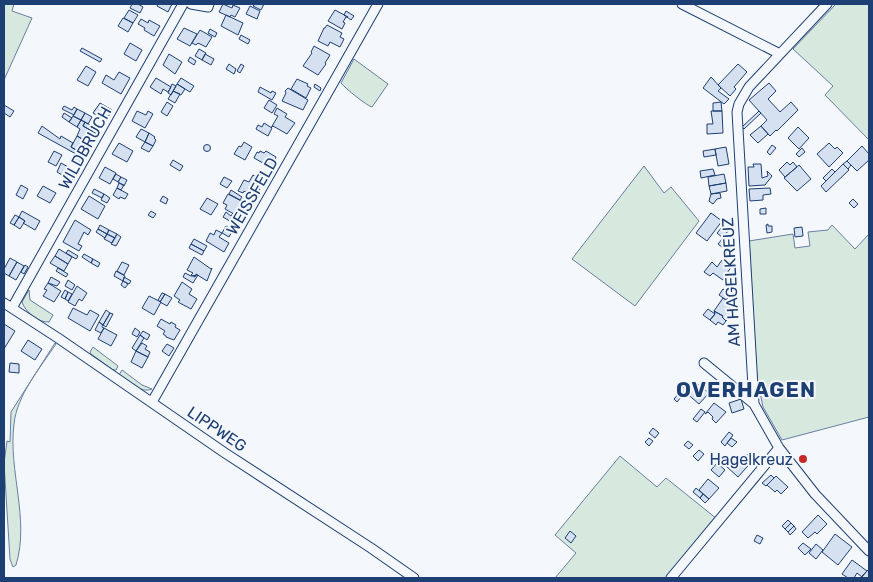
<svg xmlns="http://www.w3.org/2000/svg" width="873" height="582" viewBox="0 0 873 582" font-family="Rubik,sans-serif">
  <rect width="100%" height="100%" fill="#f4f7fb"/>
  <path fill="#d7e8df" stroke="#687fa3" d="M4 4H14L12 11 32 18 4 80Z
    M836 4H869V140L825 95 833 86 793 49Z
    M354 59 388 84 372 107C367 106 345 88 341 83Z
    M644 166 664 193 671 187 699 221 635 306 572 259Z
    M832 225 855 249 869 234V417L782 440 763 407 757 378 749 241 793 234 795 248 810 246 808 232 828 230Z
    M29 290 30 300 53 315 49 322C39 323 25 312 22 302Z
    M55 343 56 344C40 368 17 395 14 424 8 471 30 519 16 565L13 567 10 559 4 463 7 441 10 442 11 412Z
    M93 347 118 366 116 370H113L91 354 90 352Z
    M122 370 142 385 152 389C141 394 129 381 119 375Z
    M620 456 657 487 666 478 717 519 665 578H555L576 553 555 535Z"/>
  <path fill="#d5e0f0" stroke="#1d3f73" d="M132 4H138L143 7 140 13 130 8Z
    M158 4H172L168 12 157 6Z
    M223 4 232 8 233 5 240 8 235 17 231 15 230 17 219 12Z
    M255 4H264L261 10 253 6Z
    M250 6 260 11 257 19 246 14Z
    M129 10 138 15 133 23 124 18Z
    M335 10 348 17H346L343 22 345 23 342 29 328 21Z
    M346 11 354 16 351 20 344 15Z
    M226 15 243 23 238 35 221 26Z
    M123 18 133 23 128 32 118 26Z
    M141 19 148 23 149 20 160 26 154 36 144 30 145 28 138 24Z
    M327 25 342 33 340 37 344 39 340 47 330 42 328 46 318 41 324 28H325Z
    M184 28 197 34 190 46 177 39Z
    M210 29 217 33 215 37 208 33Z
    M200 30 212 37 206 47 198 43 196 45 192 43Z
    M241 35 250 40 248 44 239 39Z
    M130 43 142 50 136 61 124 54Z
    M314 46 330 55 325 63 326 64 318 75 303 66 312 53 311 52Z
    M82 48 102 59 100 62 80 51Z
    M199 49 206 53 202 60 195 56Z
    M169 54 182 62 175 74 163 65Z
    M205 54 214 59 211 65 202 60Z
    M190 57 196 61 194 65 188 61Z
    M229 64 236 69 234 74 226 69Z
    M241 64 244 66 240 73 237 71Z
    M738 64 747 72 734 87 736 89 730 96 718 85Z
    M86 66 96 72 88 86 77 80Z
    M119 72 130 78 121 94 102 83 106 75 114 80Z
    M711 77 721 88 718 91 729 99 724 104 703 88Z
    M156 78 171 87 168 92 163 89 161 94 150 87Z
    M181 78 194 86 190 92 177 84Z
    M297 79 308 84 307 86 311 88 306 98 291 89Z
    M769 83 776 91 768 99 780 112 791 102 798 110 777 131 776 130 770 136 761 126 767 120 749 100Z
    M172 84 176 86 171 95 168 93Z
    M177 84 185 89 181 95 173 91Z
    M315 84 321 88 320 91 314 87Z
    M260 87 271 93 272 91 276 93 272 100 258 92Z
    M288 88 308 100 303 110 282 101 286 93 285 91Z
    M173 91 180 94 175 103 168 99Z
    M269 100 277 105 272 113 264 108Z
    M167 102 173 106 167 116 161 112Z
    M721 102 722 111H713V103Z
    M100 103 112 110 106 121 93 113Z
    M4 105 14 111 10 117 4 113Z
    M64 106 72 110 74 107 77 109 74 115 62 109Z
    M277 108 287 114 285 117 295 123 287 134 273 126 271 128 278 116 274 114Z
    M77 109 85 113 81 120 73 116Z
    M137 111 146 115 148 111 153 114 145 128 132 121Z
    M711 111H722L723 133 707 134V124H713Z
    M759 111 761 113 744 129 742 127Z
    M64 113 72 118 69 122 62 117Z
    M85 113 92 117 88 124 81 120Z
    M73 116 81 120 77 127 69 122Z
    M81 120 85 122 83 126 97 134 91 144 77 136 80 129 77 127Z
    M85 122 94 127 92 131 83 126Z
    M264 123 272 128 268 136 256 129 258 125 262 127Z
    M42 126 60 139 61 136 73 143 71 147 78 151 76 154 38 133Z
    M761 126 768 134 758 143 750 135Z
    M798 127 809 138 799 149 788 138Z
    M141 129 149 133 145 142 136 137Z
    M149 133 155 137 154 138 156 140 153 146 145 142Z
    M77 136 91 144 85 155 71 147Z
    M145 142 153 146 149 152 141 148Z
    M244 142 252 147 245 160 234 154 239 146 241 147Z
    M119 143 133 151 127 162 112 154Z
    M829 143 835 149 837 147 843 153 829 167 817 154Z
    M203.5 148a3.5 3.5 0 1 1 7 0a3.5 3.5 0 1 1-7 0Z
    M772 145 776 148 770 155 767 152Z
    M862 146 869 154V160L857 171 847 161Z
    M726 147 729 164 718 166 715 149Z
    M802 148 805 152 799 157 796 154Z
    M715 149 716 155 704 157 703 151Z
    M54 151 62 155 56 166 48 162Z
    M260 151 264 153 266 151 276 157 272 168 254 158 257 152 259 153Z
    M75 154 82 158 78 165 71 161Z
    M173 160 183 166 180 171 170 165Z
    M847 161 851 165 848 169 843 164Z
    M787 162 790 165 793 162 797 167 785 177 779 170Z
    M61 163 77 172 72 181 57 172Z
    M753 164H761L762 178 768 176 767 171 772 176 765 185 749 186 748 167H754Z
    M843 164 849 170 826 192 821 186Z
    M799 165 811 179 797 191 784 178Z
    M105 167 116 173 110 184 99 178Z
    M713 169 715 175 701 178 700 171Z
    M832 169 835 172 826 181 823 178Z
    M116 174 121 177 118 182 113 179Z
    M724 174 726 183 709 186 708 177Z
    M253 175 259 179 255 186 260 189 255 197 244 191 243 193 238 191 244 180 249 182Z
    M121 177 127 180 124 186 118 182Z
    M224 177 232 181 227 188 220 184Z
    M64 181 70 184 68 187 62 184Z
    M119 183 124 185 121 190 117 188Z
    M726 183 727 191 711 194 709 186Z
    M21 185 28 189 23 199 16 195Z
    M43 186 56 193 50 203 37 196Z
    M117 188 128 194 125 199 120 197 119 199 113 195Z
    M770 188 771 194 763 195V200L750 201 749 189Z
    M94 189 104 194 102 198 92 193Z
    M231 190 242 197 240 200 229 194Z
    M720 193 721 198 717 199 713 204 709 201 711 194Z
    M104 194 110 198 107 203 101 200Z
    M228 194 245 203 244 205 247 207 241 218 225 209 227 205 223 203Z
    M89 196 105 206 98 219 81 209Z
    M163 196 168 199 166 204 160 201Z
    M207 198 218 204 211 215 200 209Z
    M853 199 858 204 854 208 849 203Z
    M766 208V214H760V209Z
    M22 211 40 221 35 230 23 223 25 221 19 217Z
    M151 211 156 214 153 218 148 215Z
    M226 212 231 216 233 213 243 219 238 226 223 217Z
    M711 213 722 221 707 241 696 233Z
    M15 215 19 217 14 225 10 223Z
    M19 217 25 221 20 229 14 225Z
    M75 220 91 230 88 235 84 232 78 244 82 246 79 251 63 242Z
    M768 224V226H772V232L767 233 766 225Z
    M100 225 109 230 107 234 98 229Z
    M226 226 233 230 229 237 222 233Z
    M722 227 728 231 723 238 717 233Z
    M802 227 803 236 795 237 794 228Z
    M98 229 107 234 105 238 96 232Z
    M109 230 117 234 115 238 107 234Z
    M216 230 222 233 219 237 229 243 224 252 206 241 210 233 214 235Z
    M107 234 115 238 112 243 104 239Z
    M117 234 121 237 116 246 111 244Z
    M723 238 731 243 726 250 718 244Z
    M194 239 207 246 204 251 191 244Z
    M191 244 204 251 202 255 189 248Z
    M59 249 72 257 68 264 55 256Z
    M68 250 78 256 76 259 66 253Z
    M84 254 93 259 91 263 82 257Z
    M55 256 68 264 64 271 50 263Z
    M194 257 211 269 212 268 207 281 196 274 195 277 191 275 193 273 187 270Z
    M10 258 17 262 9 276 4 273V269Z
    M93 259 100 263 98 267 91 263Z
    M722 260 731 267 723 280 713 273 710 276 704 272 712 262 717 267Z
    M17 262 24 266 16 280 9 276Z
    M122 262 129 265 124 275 117 271Z
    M25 265 28 267 24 274 21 272Z
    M58 268 68 274 66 277 56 271Z
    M116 271 125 276 123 281 114 276Z
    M185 273 191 276 198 275 193 283 183 277Z
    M51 277 60 282 57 286 48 283Z
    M124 277 131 281 129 284 123 281Z
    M68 280 75 285 72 290 65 286Z
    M123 281 128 284 125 288 121 285Z
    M182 282 192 289 189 294 197 299 191 309 178 302 180 300 174 296Z
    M48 283 61 291 54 302 43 296 47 290 44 289Z
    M77 286 87 293 82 301 79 299 75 306 68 302Z
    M723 289 731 294 726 300 719 295Z
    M65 290 68 292 65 299 61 297Z
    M68 292 72 294 68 301 65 299Z
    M162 293 165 294 160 302 158 300Z
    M165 294 172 298 167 306 160 302Z
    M149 296 161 302 154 315 142 308Z
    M723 298 732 305 728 310 732 313 726 321 722 317 723 316 714 311Z
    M73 308 87 315 90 310 99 315 90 331 68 318Z
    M708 309 715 314 710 320 703 315Z
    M106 310 110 313 103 325 99 322Z
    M714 311 723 316 722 317 726 321 723 325 718 322 716 325 710 320 715 314Z
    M110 313 113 314 106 327 103 325Z
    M161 319 170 324 171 322 176 325 175 327 180 330 174 340 166 337V336L163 334 165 331 157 326Z
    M99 322 103 325 102 327 104 328 101 333 95 330Z
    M4 324 15 331 4 349Z
    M104 328 117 335 111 346 98 339Z
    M135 328 140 332 137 337 132 334Z
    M143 331 150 335 147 340 140 335Z
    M140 335 144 338 136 351 132 348Z
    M28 340 42 349 35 360 21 351Z
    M142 343 147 346 145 349 150 352 148 357 136 351Z
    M167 344 174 348 169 356 162 351Z
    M136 351 148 357 142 368 131 362Z
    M10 363 19 364V373L9 372Z
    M695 382 709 393 699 404 685 392Z
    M684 386 688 389 682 396 679 393Z
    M679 393 682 396 677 402 674 399Z
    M741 399 744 409 732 413 729 403Z
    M714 403 726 412 716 423 712 419 713 417 708 412 705 414Z
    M701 409 705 412 697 422 693 419Z
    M653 428 659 433 655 438 649 433Z
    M729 432 733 435 725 446 721 442Z
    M649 438 653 441 649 446 645 442Z
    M731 438 737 442 732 447 727 443Z
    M688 441 693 445 689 449 684 445Z
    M699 450 704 454 698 461 693 456Z
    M748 454 754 459 738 477 726 466 733 457 741 463Z
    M717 463 725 470 719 477 711 470Z
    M771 475 774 478 766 486 762 483Z
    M776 476 788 487 781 494 777 490 775 492 767 485Z
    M708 479 719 488 709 499 699 490Z
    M696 488 703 494 700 498 693 492Z
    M703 494 709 499 705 503 700 498Z
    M818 515 827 524 817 534 815 532 808 538 802 532Z
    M788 520 791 523 785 529 782 526Z
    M791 523 794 526 788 532 785 529Z
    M794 526 796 529 790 535 788 532Z
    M570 531 576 536 571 543 565 538Z
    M835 534 852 547 838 565 822 552Z
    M757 535 763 538 760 544 754 541Z
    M803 543 811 549 805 555 798 548Z
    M816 544 823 550 816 559 809 553Z
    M852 560 867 571 862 577 857 573 854 578H848L842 574Z
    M869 569V578H860Z"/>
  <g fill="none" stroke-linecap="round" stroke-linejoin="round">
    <g stroke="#1d3f73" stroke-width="11">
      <path id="minor" d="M191 4 208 7 209 4
        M682 4 780 54
        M827 4 749 87 739 104 737 112 754 404 779 448 815 494 869 551
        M4 303 58 338 225 453 371 548 414 578
        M12 308 183 4
        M704 363 754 404
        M152 402 378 4
        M671 578 779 448"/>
    </g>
    <use href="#minor" stroke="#f4f7fb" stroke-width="9"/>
  </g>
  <circle fill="#c62828" stroke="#f4f7fb" stroke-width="2" cx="803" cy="459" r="5"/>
  <g text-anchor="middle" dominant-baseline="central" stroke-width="4" stroke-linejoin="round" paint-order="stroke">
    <g font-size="16" fill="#1d3f73" stroke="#f4f7fb">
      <text transform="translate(85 148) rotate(-61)">WILDBRUCH</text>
      <text transform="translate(252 196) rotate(-60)">WEISSFELD</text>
      <text transform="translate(731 282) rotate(-93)">AM HAGELKREUZ</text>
      <text transform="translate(217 429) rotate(34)">LIPPWEG</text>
    </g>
    <g font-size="16" fill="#1d3f73" stroke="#f4f7fb" text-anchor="end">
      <text x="793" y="459">Hagelkreuz</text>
    </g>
    <g font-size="21" font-weight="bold" letter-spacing="1" fill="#1d3f73" stroke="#f4f7fb">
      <text x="746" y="389">OVERHAGEN</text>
    </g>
  </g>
  <rect width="873" height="582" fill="none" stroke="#1d3f73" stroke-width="10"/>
</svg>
